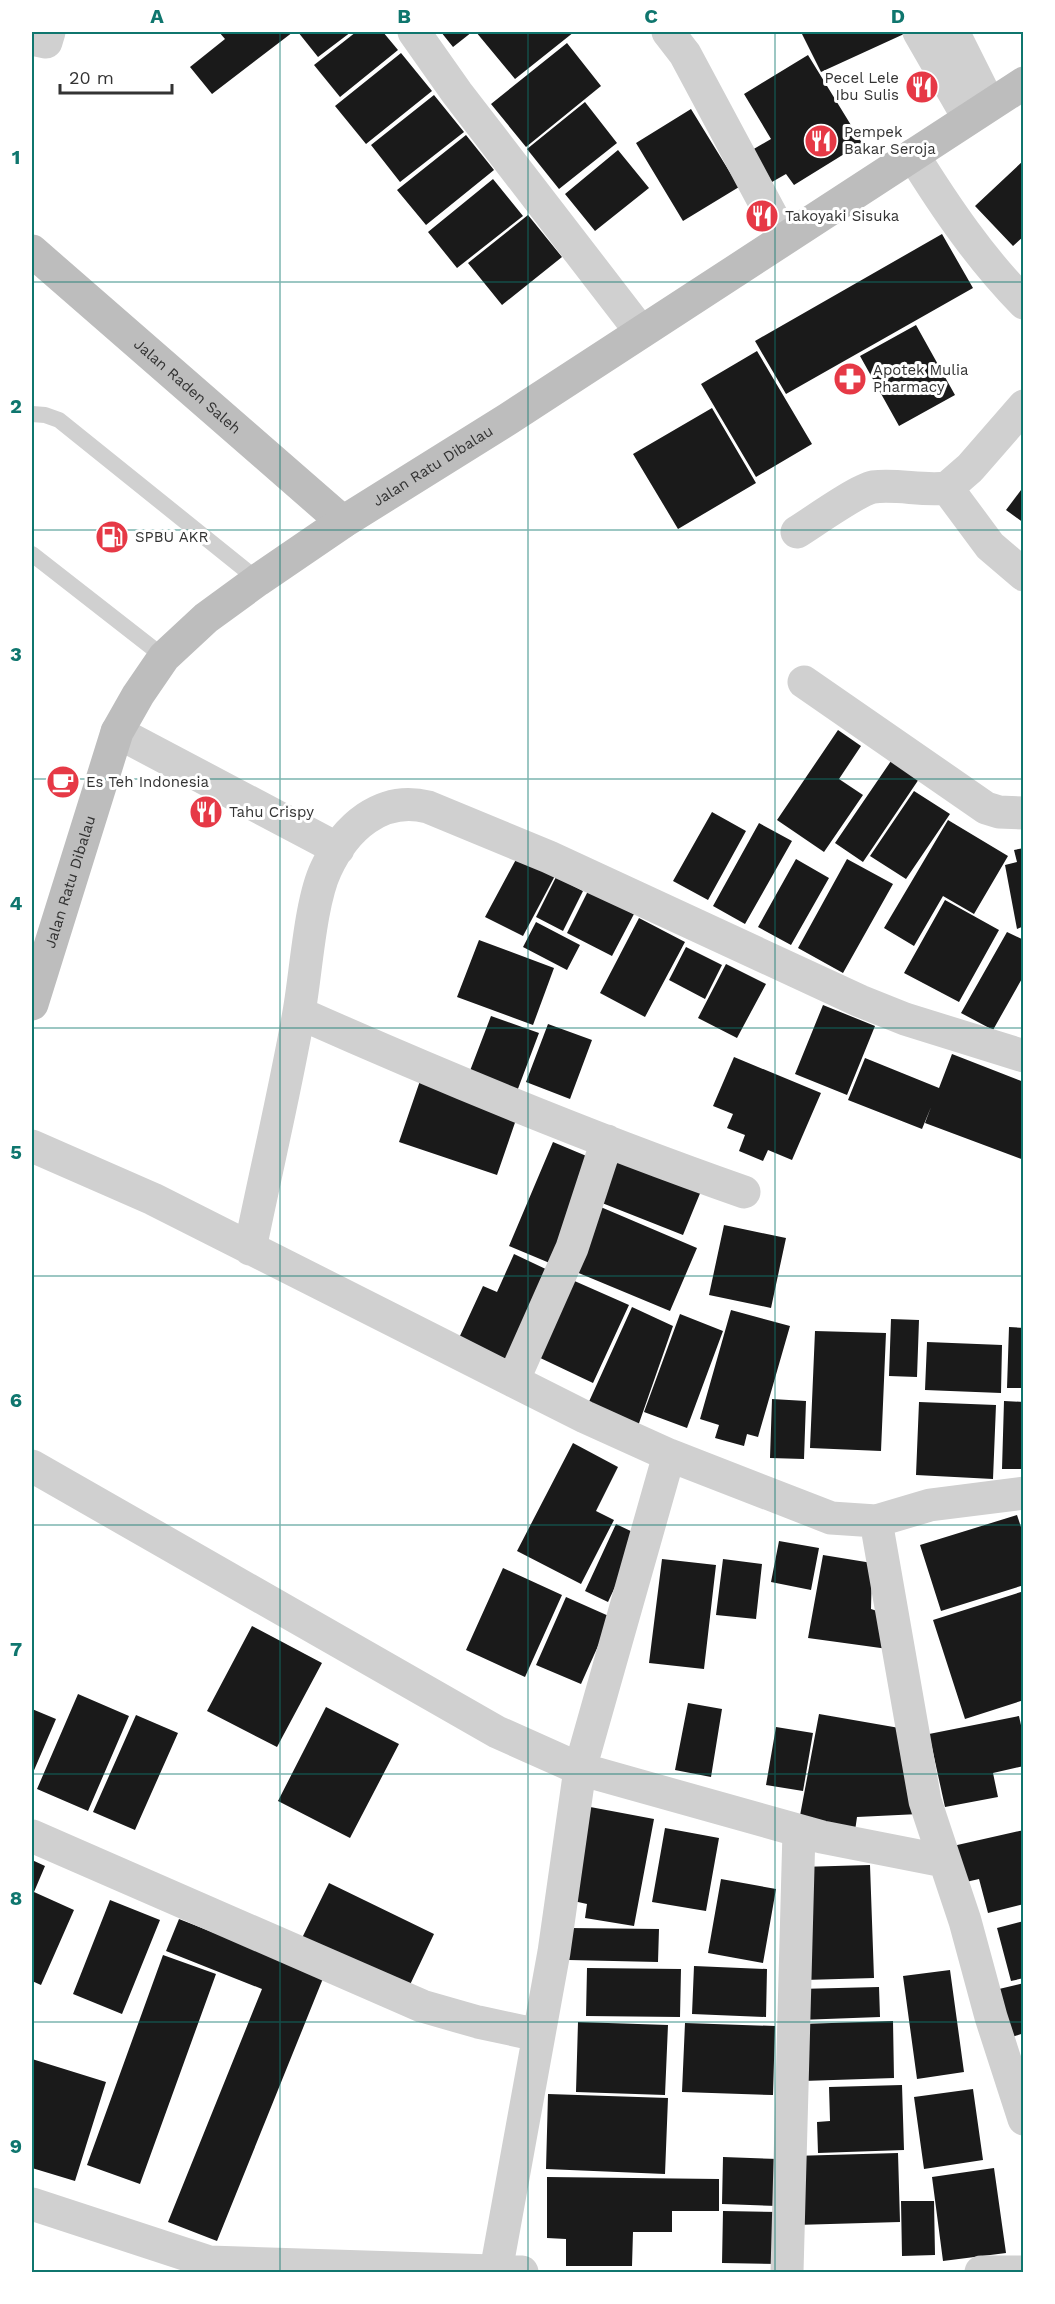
<svg xmlns="http://www.w3.org/2000/svg" width="1055" height="2304" viewBox="0 0 1055 2304" font-family="'Work Sans',sans-serif">
  <rect width="100%" height="100%" fill="#fff"/>
  <path fill="#1a1a1a" d="M219 32H293L212 94 190 67 225 39Z
    M298 32H351L318 57Z
    M356 32H383L398 50 340 97 314 65Z
    M441 32H472L453 47Z
    M476 32H574L515 79Z
    M801 32H903L904 34 821 72Z
    M567 43 601 86 526 147 491 104Z
    M401 53 432 91 366 144 335 106Z
    M808 55 862 143 794 185 786 174 772 182 752 150 771 139 744 94Z
    M434 95 464 132 400 182 371 145Z
    M585 102 617 143 559 189 527 149Z
    M691 109 739 187 683 221 636 143Z
    M466 135 494 170 426 225 397 190Z
    M618 150 649 188 595 231 565 194Z
    M1024 160V236L1013 246 975 206Z
    M493 179 523 216 457 268 428 232Z
    M528 215 562 257 502 305 468 263Z
    M942 234 973 288 786 394 755 341Z
    M916 325 955 395 899 426 860 356Z
    M757 351 812 444 756 477 701 384Z
    M712 408 756 483 678 529 633 454Z
    M1024 486V523L1006 510Z
    M838 730 861 746 839 779 863 795 824 852 777 820Z
    M891 761 919 779 863 862 835 843Z
    M914 791 950 814 906 879 870 856Z
    M712 812 746 831 708 900 673 881Z
    M948 820 1008 856 974 914 943 896 914 946 884 928Z
    M759 823 792 841 745 924 713 906Z
    M1024 848V926L1017 929 1005 865 1017 862 1014 850Z
    M520 852 557 872 523 936 485 917Z
    M796 859 829 878 791 945 758 927Z
    M847 859 893 884 843 973 798 948Z
    M556 877 583 891 563 931 536 917Z
    M588 891 634 914 612 956 567 933Z
    M945 900 999 930 959 1002 904 973Z
    M639 918 685 942 645 1017 600 993Z
    M536 922 580 945 567 970 523 947Z
    M1007 932 1024 940V975L993 1030 961 1013Z
    M479 940 554 968 533 1025 457 997Z
    M686 947 722 965 705 999 669 980Z
    M726 964 766 984 737 1038 698 1018Z
    M823 1005 875 1026 847 1095 795 1074Z
    M491 1016 539 1033 516 1094 468 1076Z
    M548 1024 592 1040 570 1099 526 1082Z
    M952 1054 1024 1082V1160L925 1123 931 1107 922 1129 848 1100 865 1058 939 1088Z
    M734 1057 821 1093 792 1160 768 1150 763 1161 739 1151 745 1135 727 1128 733 1114 713 1106Z
    M422 1075 520 1108 497 1175 399 1142Z
    M553 1142 596 1160 552 1264 509 1246Z
    M615 1157 701 1191 683 1235 597 1201Z
    M596 1205 697 1248 670 1311 569 1269Z
    M724 1225 786 1238 771 1308 709 1295Z
    M514 1254 552 1272 512 1362 459 1338 483 1286 497 1292Z
    M570 1279 629 1305 593 1383 534 1355Z
    M632 1307 673 1326 637 1429 587 1406Z
    M731 1310 790 1326 758 1437 747 1434 744 1446 715 1438 719 1425 700 1419Z
    M680 1314 723 1331 687 1428 644 1412Z
    M891 1319 919 1320 917 1377 889 1376Z
    M1009 1327 1024 1328V1388H1007Z
    M815 1331 886 1333 881 1451 810 1448Z
    M927 1342 1002 1345 1001 1393 925 1390Z
    M772 1399 806 1401 804 1459 770 1458Z
    M1004 1401 1024 1402V1469H1002Z
    M919 1402 996 1405 993 1479 916 1475Z
    M573 1443 618 1467 596 1511 614 1520 581 1584 517 1551Z
    M1017 1515 1024 1536V1585L941 1611 920 1545Z
    M616 1524 639 1535 608 1602 585 1591Z
    M779 1541 819 1548 811 1590 771 1582Z
    M823 1555 872 1563 871 1609 883 1613 888 1649 808 1638Z
    M662 1559 716 1565 704 1669 649 1663Z
    M723 1559 762 1564 756 1619 716 1615Z
    M503 1568 562 1595 525 1677 466 1650Z
    M1024 1591V1700L965 1719 933 1620Z
    M566 1597 611 1617 581 1684 536 1665Z
    M252 1626 322 1663 277 1747 207 1711Z
    M78 1694 129 1716 88 1811 37 1789Z
    M688 1703 722 1709 711 1777 675 1770Z
    M326 1707 399 1744 350 1838 278 1801Z
    M32 1709 56 1719 32 1775Z
    M819 1714 905 1729 919 1814 857 1817 855 1831 799 1821Z
    M136 1715 178 1733 135 1830 93 1812Z
    M1019 1716 1024 1739V1766L993 1773 998 1797 945 1807 929 1734Z
    M776 1727 813 1733 803 1791 766 1785Z
    M585 1806 654 1819 634 1926 585 1918 587 1904 569 1900Z
    M665 1828 719 1838 706 1911 652 1902Z
    M1024 1830V1904L988 1913 979 1879 953 1885 944 1848Z
    M32 1860 45 1866 34 1892 74 1910 41 1985 32 1981Z
    M870 1865 874 1978 804 1980 800 1867Z
    M721 1879 776 1889 763 1963 708 1953Z
    M329 1883 434 1934 408 1989 302 1938Z
    M110 1900 160 1920 122 2014 73 1994Z
    M179 1919 324 1976 217 2241 168 2222 262 1989 166 1951Z
    M1024 1921V1978L1011 1981 997 1928Z
    M569 1928 659 1929 658 1962 569 1960Z
    M163 1955 216 1974 140 2184 87 2165Z
    M694 1966 767 1969 766 2017 692 2014Z
    M587 1968 681 1969 680 2017 586 2016Z
    M950 1970 964 2072 917 2079 903 1976Z
    M1024 1983V2033L1012 2037 999 1989Z
    M879 1987 880 2017 799 2020 798 1989Z
    M893 2021 894 2078 803 2081 801 2024Z
    M578 2022 668 2025 665 2095 576 2092Z
    M685 2023 775 2026 773 2095 682 2092Z
    M32 2059 106 2082 75 2181 32 2168Z
    M902 2085 904 2150 818 2153 817 2122 830 2121 829 2087Z
    M973 2089 983 2160 924 2169 914 2097Z
    M548 2094 668 2098 665 2174 546 2169Z
    M898 2153 900 2222 795 2225 793 2156Z
    M723 2157 778 2159 777 2206 722 2204Z
    M994 2168 1006 2253 943 2261 932 2177Z
    M547 2177 719 2179V2211H672V2232H633L632 2266H566V2239L547 2238Z
    M901 2201H934L935 2255 902 2256Z
    M723 2211 780 2212 779 2264 722 2263Z"/>
  <g fill="none" stroke-linecap="round" stroke-linejoin="round">
    <path stroke="#d0d0d0" stroke-width="16" d="M32 414 45 415 59 420 258 580
      M32 554 164 657"/>
    <path stroke="#d0d0d0" stroke-width="33" d="M414 32 457 93 641 332
      M668 32 685 54 783 237
      M919 32 968 117
      M953 32 989 104
      M32 39 46 42 49 32
      M913 155C946 208 980 258 1024 303
      M1024 406 970 468 947 488 990 546 1024 575
      M797 532C813 522 858 490 873 487 898 484 922 491 947 488
      M804 682 986 808 999 812 1024 813
      M117 732 338 849
      M299 1013C445 1078 593 1139 744 1192
      M32 1146 153 1199 585 1417 669 1455 831 1518 876 1521 930 1505 1024 1493
      M250 1249C266 1170 285 1092 299 1012 306 974 310 902 326 869 345 828 381 795 428 807L549 857 860 1001 905 1019 1024 1056
      M513 1381 572 1248 607 1141
      M32 1466 497 1732 580 1769 822 1837 944 1861
      M876 1521 925 1801 965 1921 991 2017 1024 2119
      M32 1836 422 2006 478 2022 538 2035
      M32 2204 209 2262 522 2272
      M496 2271 554 1952 580 1769 669 1455
      M787 2272 799 1831
      M981 2272H1024"/>
    <g stroke="#bdbdbd" stroke-width="33">
      <path id="s1" d="M32 251 343 522"/>
      <path id="s2" d="M32 1004 117 732 138 695 164 657 206 618 258 580 343 522 508 419 1024 83"/>
    </g>
  </g>
  <path fill="none" stroke="#0f766e" stroke-width="1.5" stroke-opacity="0.55" d="M280 32V2272M528 32V2272M775 32V2272M32 282H1024M32 530H1024M32 779H1024M32 1028H1024M32 1276H1024M32 1525H1024M32 1774H1024M32 2022H1024"/>
  <defs>
    <g id="restaurant-disc" transform="scale(1.725)"><circle r="9.5" fill="#e63946" stroke="#fff"/><path d="M-5-6h1v4h1v-4h1v4h1v-4h1v5L-1.5 .5V6h-2V.5L-5-1ZM5-6V6H3V1.5H1.5Q1.5-4 5-6Z" fill="#fff"/></g>
    <g id="pharmacy-disc" transform="scale(1.725)"><circle r="9.5" fill="#e63946" stroke="#fff"/><path d="M-2-6h4v4h4v4h-4v4h-4v-4h-4v-4h4Z" fill="#fff"/></g>
    <g id="fuel-disc" transform="scale(1.725)"><circle r="9.5" fill="#e63946" stroke="#fff"/><path d="M-5.5-6h7V0h2V4h1.3V-2.5L3-4.5l.8-.8L6-3V5H2.5V1h-1V6h-7ZM-4.2-4.7v3.2H.2V-4.7Z" fill="#fff"/></g>
    <g id="cafe-disc" transform="scale(1.725)"><circle r="9.5" fill="#e63946" stroke="#fff"/><path d="M-5.5-4.5H6V0H3Q3 3.5 0 3.5H-2.5Q-5.5 3.5-5.5 0ZM3-3.2v2h1.7v-2ZM-6 4.5H4V6H-6Z" fill="#fff"/></g>
  </defs>
  <g fill-rule="evenodd">
    <use href="#restaurant-disc" x="922" y="87"/>
    <use href="#restaurant-disc" x="821" y="141"/>
    <use href="#restaurant-disc" x="762" y="216"/>
    <use href="#pharmacy-disc" x="850" y="379"/>
    <use href="#fuel-disc" x="112" y="537"/>
    <use href="#cafe-disc" x="63" y="782"/>
    <use href="#restaurant-disc" x="206" y="812"/>
  </g>
  <g text-anchor="middle" dominant-baseline="central" stroke-width="6" stroke-linejoin="round" paint-order="stroke">
    <g font-size="15" fill="#333" stroke="#fff" text-anchor="start">
      <text x="899" y="78" text-anchor="end">Pecel Lele<tspan x="899" dy="17">Ibu Sulis</tspan></text>
      <text x="844" y="132">Pempek<tspan x="844" dy="17">Bakar Seroja</tspan></text>
      <text x="785" y="216">Takoyaki Sisuka</text>
      <text x="873" y="370">Apotek Mulia<tspan x="873" dy="17">Pharmacy</tspan></text>
      <text x="135" y="537">SPBU AKR</text>
      <text x="86" y="782">Es Teh Indonesia</text>
      <text x="229" y="812">Tahu Crispy</text>
    </g>
    <g font-size="15" fill="#333" stroke="#fff">
      <text stroke="none"><textPath href="#s1" startOffset="206">Jalan Raden Saleh</textPath></text>
      <text stroke="none"><textPath href="#s2" startOffset="704">Jalan Ratu Dibalau</textPath></text>
      <text stroke="none"><textPath href="#s2" startOffset="128">Jalan Ratu Dibalau</textPath></text>
    </g>
  </g>
  <rect width="1055" height="2304" fill="none" stroke="#ffffff" stroke-width="66"/>
  <path d="M60 84v9h112v-9" fill="none" stroke="#333333" stroke-width="3"/>
  <text x="69" y="84" font-size="18" fill="#333333" stroke="#ffffff" stroke-width="4.5" paint-order="stroke">20 m</text>
  <rect x="33" y="33" width="989" height="2238" fill="none" stroke="#0f766e" stroke-width="2"/>
  <g font-size="20" text-anchor="middle" font-weight="bold" fill="#0f766e">
    <text x="157" y="23">A</text>
    <text x="404" y="23">B</text>
    <text x="651" y="23">C</text>
    <text x="898" y="23">D</text>
    <text x="16" y="164">1</text>
    <text x="16" y="413">2</text>
    <text x="16" y="661">3</text>
    <text x="16" y="910">4</text>
    <text x="16" y="1159">5</text>
    <text x="16" y="1407">6</text>
    <text x="16" y="1656">7</text>
    <text x="16" y="1905">8</text>
    <text x="16" y="2153">9</text>
  </g>
</svg>
